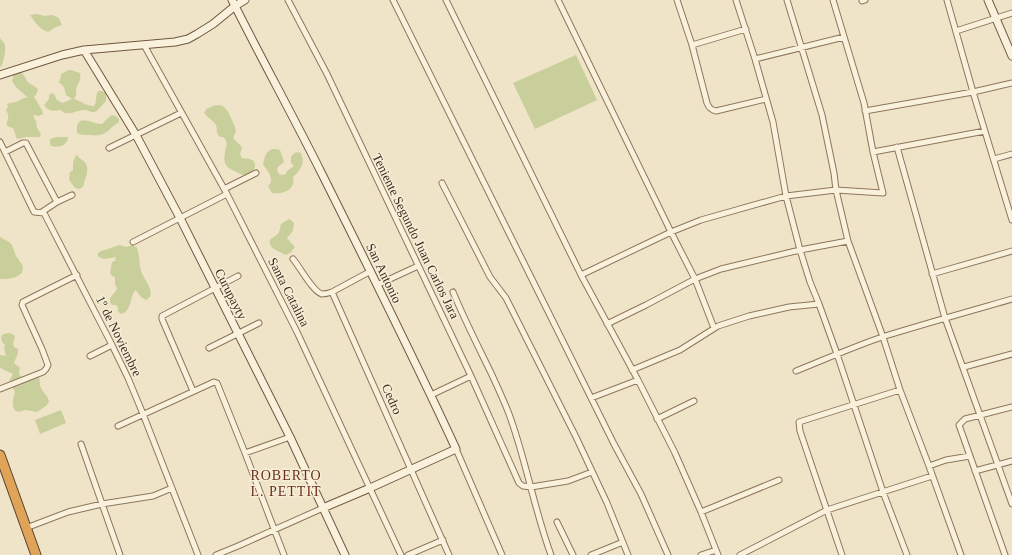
<svg xmlns="http://www.w3.org/2000/svg" width="1012" height="555" viewBox="0 0 1012 555" font-family="'Times New Roman',serif">
  <rect width="100%" height="100%" fill="#f0e4c8"/>
  <path fill="#c9cf9b" d="M37 14 45 16 52 15 59 18 62 25 54 28 48 32C39 29 35 22 30 15Z
    M0 38C1 40 3 41 4 43 7 50 4 60 1 67L0 66Z
    M576 55 597 100 535 129 513 83Z
    M69 70H71L80 73C81 81 80 80 77 86 75 91 78 94 74 99 81 101 86 106 94 106 97 102 95 96 98 91H102L106 93V101C103 104 98 111 95 112 91 113 88 110 85 110 79 110 72 114 66 113 63 113 63 112 61 110 54 111 48 112 44 105L49 99V95L52 93 55 95 56 99 62 103 72 99 66 95 64 87 58 81H60L61 74Z
    M19 72C27 75 24 79 29 83 33 86 35 85 38 90L37 93 34 97 42 110 43 114 39 116 33 115 34 118 36 121 37 128 41 134 40 137H26L17 139 13 128 9 127 6 124C9 118 9 115 6 110L8 107 7 104C11 102 13 103 16 102 21 101 22 97 28 98L16 87 12 81 14 73Z
    M216 105C220 106 220 104 224 107 228 110 235 125 236 131L233 138 242 147 240 154 242 158 250 159 254 161C257 169 253 172 246 176L238 173 237 172C221 166 224 160 226 146L227 145 226 140 223 137H220C215 132 218 131 216 125 214 121 208 118 204 113L206 109Z
    M112 115 116 116 119 119V122C112 126 107 134 100 135 97 136 93 135 90 135 85 135 82 135 77 133V125L80 121C91 119 92 124 102 124L109 117Z
    M56 137H68C68 146 58 148 51 146L50 143V139Z
    M272 149H276L280 150 284 162 278 167 277 170 279 174 282 175 286 174 287 171 294 166 291 163V157C294 153 295 151 301 153 305 164 301 169 293 177 296 191 282 194 272 193L268 186C276 179 267 171 263 164 265 157 265 152 272 149Z
    M76 155H77C79 159 84 160 86 164 90 172 84 180 83 187L79 189 75 188 69 180 70 172 73 170V162Z
    M289 219 291 220 294 223C293 232 294 230 287 238L295 247 291 252 286 255C280 252 267 248 270 240 272 237 276 236 278 234 280 231 280 227 281 224Z
    M0 237 9 242 12 245 16 256 23 266 22 273C15 279 8 279 0 279Z
    M119 245 126 247 133 245 136 247V246C140 254 139 263 141 271 144 280 153 287 150 297L146 300C140 298 139 293 135 290 130 298 131 312 121 314L118 312V308L116 305H112L110 302V298L115 292 117 288 115 285V277L112 276 110 273 112 262 115 261 116 257C109 258 103 261 98 256V253L101 251 108 249Z
    M10 333 14 335 15 338 13 343 14 347 18 349V353L14 363 20 368 19 372 20 376 23 377 38 376C41 380 39 384 41 388 44 394 48 395 49 402L46 406 37 412 26 410 18 412C10 408 13 399 15 392L9 381 13 374 2 369 0 367V355L6 356 4 348 5 345 2 342 1 337 3 334Z
    M61 410 66 423 40 434 35 420Z"/>
  <g fill="none" stroke-linecap="round" stroke-linejoin="round">
    <g stroke="#8d765c" stroke-width="7">
      <path id="street" d="M288 0 327 74 471 376 519 483 523 486 531 487 568 481 592 472
        M393 0 614 444 641 494 668 555
        M446 0 581 275 638 380 675 453 701 512 718 555
        M558 0 671 232 695 279 714 328
        M677 0 692 45 707 103C709 108 711 110 716 111L766 99
        M736 0 755 59 773 122 786 196 800 250 810 282 819 304 837 354 883 492 907 555
        M787 0 822 115 834 173 836 190 848 241 883 337 900 390 929 466 961 555
        M947 0 973 92 1012 220
        M862 1 865 0
        M956 31 1012 13
        M144 45 227 194 297 332 401 555
        M692 45 746 29
        M755 59 844 37
        M865 111 973 92 1012 83
        M0 142 34 212 44 213 112 345 128 378 143 414 198 555
        M897 147 945 318 1012 504
        M109 148 181 113
        M5 152 23 143H26L57 202
        M873 152 985 131
        M994 159 1012 154
        M442 183 490 277 506 298 576 437 607 503 628 555
        M224 189 256 173
        M42 212 57 202 72 195
        M133 242 227 194
        M293 259C300 267 313 292 322 294 326 294 329 293 332 292
        M371 271 332 292 449 555
        M932 274 1012 251
        M581 275 671 232 701 220 786 196 836 190 883 193 873 152 864 103 833 0
        M377 285 418 266
        M453 292C465 321 479 348 492 375 498 388 504 401 509 414 526 460 534 509 551 555
        M607 324 646 305 695 279 721 269 800 250 848 241
        M209 348 259 323
        M90 356 112 345
        M964 367 1012 354
        M632 370 680 350 718 326 749 316 789 307 819 304
        M796 371C826 359 855 346 885 336 927 323 970 311 1012 299
        M0 389 43 372 46 369 48 365 42 349 22 305 23 302 77 275
        M193 391 162 319V316L238 276
        M431 395 471 376
        M591 398 638 380
        M657 419 694 401
        M118 426 214 382 217 383 245 453 284 555
        M81 444 120 555
        M456 449 502 555
        M245 453 290 437
        M970 456 1005 555
        M929 466 946 460 970 456 959 425 965 419 1012 407
        M975 471 1012 461
        M701 512 779 480
        M557 522 573 555
        M26 528 68 512 102 504 153 496 172 488
        M216 555 238 546 323 508
        M408 555 443 540
        M591 555 623 542
        M701 555 716 550
        M740 555 827 510 932 476
        M842 555 800 431 799 422 900 390"/>
    </g>
    <g stroke="#6f573f" stroke-width="9">
      <path id="secondary" d="M232 0C261 58 292 114 321 172 367 264 413 356 456 449L370 488 323 508
        M988 0 1012 56
        M84 50 136 135 180 218 290 437 345 555
        M0 75 62 55 84 50 175 42 188 39 197 34 213 24 235 6 245 0"/>
    </g>
    <g stroke="#5b4430" stroke-width="11">
      <path id="highway" d="M0 455 36 555"/>
    </g>
    <use href="#street" stroke="#faf1dc" stroke-width="5"/>
    <use href="#secondary" stroke="#faf1dc" stroke-width="7"/>
    <use href="#highway" stroke="#e0a458" stroke-width="9"/>
  </g>
  <g text-anchor="middle" dominant-baseline="central" stroke-width="3" stroke-linejoin="round" paint-order="stroke">
    <g font-size="13" fill="#3d2e20" stroke="#f7eed8">
      <text transform="translate(416 236) rotate(64)">Teniente Segundo Juan Carlos Jara</text>
      <text transform="translate(384 273) rotate(64)">San Antonio</text>
      <text transform="translate(289 292) rotate(63)">Santa Catalina</text>
      <text transform="translate(231 294) rotate(63)">Curupayty</text>
      <text transform="translate(119 336) rotate(64)">1º de Noviembre</text>
      <text transform="translate(392 399) rotate(66)">Cedro</text>
    </g>
    <g font-size="14" letter-spacing="1" fill="#6b2e1e" stroke="#f7eed8">
      <text x="286" y="475">ROBERTO<tspan x="286" dy="16">L. PETTIT</tspan></text>
    </g>
  </g>
</svg>
